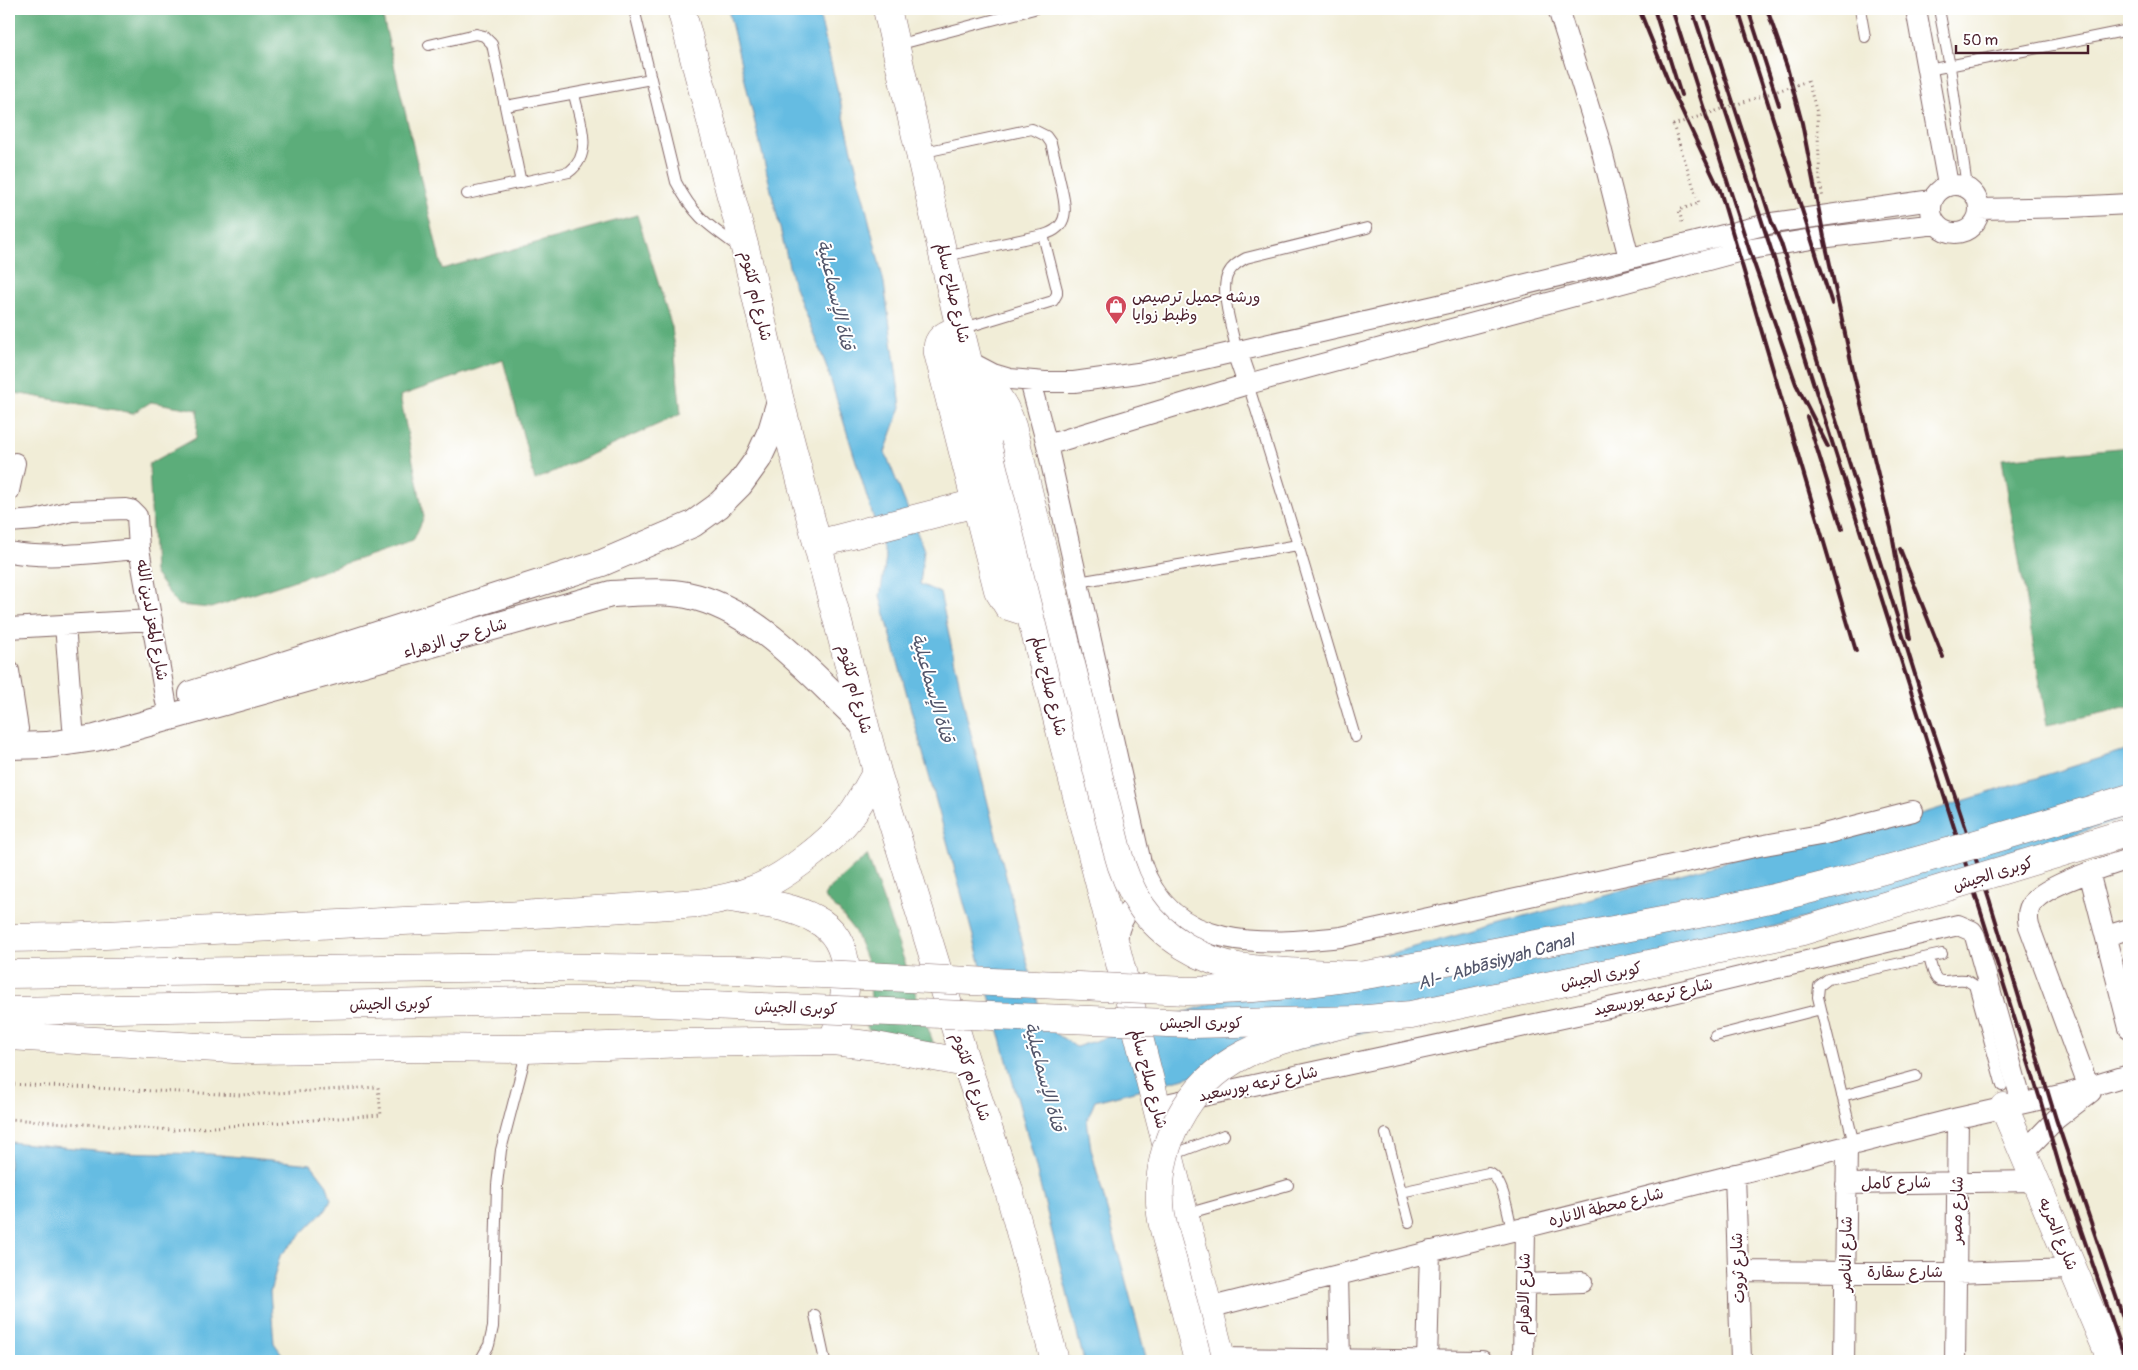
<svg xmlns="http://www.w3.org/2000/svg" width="2138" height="1370" viewBox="0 0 2138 1370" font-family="Pangolin,'Playpen Sans Arabic',sans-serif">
  <rect width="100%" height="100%" fill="#fff"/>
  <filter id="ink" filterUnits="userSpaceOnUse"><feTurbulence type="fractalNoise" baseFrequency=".02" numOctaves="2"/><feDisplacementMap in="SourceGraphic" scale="10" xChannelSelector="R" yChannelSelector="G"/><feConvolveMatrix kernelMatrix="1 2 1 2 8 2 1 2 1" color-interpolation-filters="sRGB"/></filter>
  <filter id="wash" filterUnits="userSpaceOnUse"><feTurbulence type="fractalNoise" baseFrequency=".0096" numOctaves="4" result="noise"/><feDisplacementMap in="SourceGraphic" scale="20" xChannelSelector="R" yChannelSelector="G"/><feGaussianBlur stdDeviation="1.12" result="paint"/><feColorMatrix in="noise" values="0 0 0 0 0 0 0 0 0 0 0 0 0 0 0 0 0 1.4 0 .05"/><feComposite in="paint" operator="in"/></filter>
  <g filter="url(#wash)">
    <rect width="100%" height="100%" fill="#f1edd7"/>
    <path fill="#5cad7a" stroke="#536652" d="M9 9H381L442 269 637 215 672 327 681 414 535 480 503 360 400 396 424 517 413 541 211 608 178 605 154 573 149 464 196 438 198 410 151 402 133 413 9 392Z
      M2129 447V707L2047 725 2002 459Z
      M867 855 934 1045 869 1030 867 1027 871 998 868 964 855 932 839 911 824 897 827 891Z"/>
    <path fill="#65bce2" stroke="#586e86" d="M728 9H818L884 283 901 407 885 452 924 550 920 584 940 593 966 714 1032 982 1045 1026 1076 1047 1232 997 1728 861 1921 814 2129 749V817L1864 903 1095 1101 1087 1120 1091 1149 1147 1361H1084L1032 1152 880 596 886 558 826 365 793 283Z
      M9 1142 116 1152 210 1154 311 1164 327 1185 331 1199 326 1209 280 1256 270 1292 274 1343 287 1361H9Z"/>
  </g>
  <g filter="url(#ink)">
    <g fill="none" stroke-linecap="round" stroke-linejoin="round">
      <g stroke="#846767" stroke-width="12">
        <path id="service" d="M634 9 676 182C695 218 708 225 740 248
          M1860 9 1865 37
          M1939 9 1950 67 1967 187
          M429 45 476 34 484 36 492 44 521 183
          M897 45 1034 9
          M1928 70 2129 30
          M506 106 651 79
          M920 153 1032 129 1046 136 1051 143C1054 155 1057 168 1060 181 1065 204 1073 227 1043 235L945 256
          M467 194 569 172C595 153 579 119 574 94
          M961 329 1053 301 1057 294V290L1043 235
          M1237 352C1233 332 1219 291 1228 274 1232 266 1239 262 1246 258L1367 228
          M1248 384 1298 545 1355 737
          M1078 582 1298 545
          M1929 957C1937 992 1939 978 1966 980L1974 985 2002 1086
          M1715 1036 1821 1009
          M1842 1096 1916 1076
          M1386 1134 1409 1222
          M1854 1144 1818 997 1819 986 1828 979 1942 954
          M1172 1155 1224 1135
          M1401 1192 1488 1173C1503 1175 1509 1217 1512 1231
          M1186 1214 1288 1185
          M815 1315 825 1361
          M480 1361 489 1345 493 1327 497 1185 501 1150 527 1050"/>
      </g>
      <g stroke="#846767" stroke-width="22">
        <path id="minor" d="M1558 9 1598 136 1629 258
          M1916 9 1948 185
          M1931 209a24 24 0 1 1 48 0a24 24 0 1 1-48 0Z
          M1979 209 2070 207 2129 204
          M1237 352 1248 384
          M972 363 993 374 1010 379 1045 382H1074L1138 373 1195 361 1478 296 1772 223 1932 200
          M1030 381 1047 445 1141 863C1171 953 1265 945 1341 937L1759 846 1820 835 1913 811
          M1047 445 1248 384 1745 250 1812 239 1936 224
          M9 491 15 463
          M9 522 36 520 71 511 126 509 131 510 137 516 139 549
          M9 552C53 560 95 552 139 549L166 702
          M65 625 73 727
          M9 628 152 620
          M9 671 18 729
          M2089 872 2129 1028
          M2106 936 2129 929
          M1117 947C1116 924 1129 904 1150 894
          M2089 1088 2029 926C2027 917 2027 908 2034 901 2048 884 2107 866 2129 859
          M1157 1106 1627 1004 1958 925 1972 931 1975 936 2022 1103
          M2023 1153 2056 1119 2091 1092
          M1735 1174 1741 1361
          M1846 1184 2035 1181
          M1738 1271 1956 1273 2072 1269
          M1338 1275 1340 1361
          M1524 1284 1582 1282
          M1208 1308 1958 1118 2069 1093 2129 1075
          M1221 1358 1482 1361
          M1427 1361 1430 1251
          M1523 1361 1525 1227
          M1844 1361 1847 1146
          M1955 1361 1958 1118"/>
      </g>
      <g stroke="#846767" stroke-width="28">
        <path id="tertiary" d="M192 694 602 563 693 524 718 506 740 484 758 459 771 431 780 401
          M9 746 47 745 95 738 611 594C636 593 662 590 687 595 759 610 812 676 864 724"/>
      </g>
      <g stroke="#846767" stroke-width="29">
        <path id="secondary" d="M9 974 536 967
          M9 1011 535 1001"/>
      </g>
      <g stroke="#846767" stroke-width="29">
        <path id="primary" d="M2004 1107 2112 1361"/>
      </g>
      <g stroke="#846767" stroke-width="29">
        <path id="trunk" d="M681 9 746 252 780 401 877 772 966 1063 1008 1187 1055 1361
          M887 9 960 329 1030 613 1222 1361
          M960 329C948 334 935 337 938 353L998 590 1008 606 1030 613
          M970 369C994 389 1009 407 1015 438
          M817 544 976 503
          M730 898C758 903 790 905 815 919 858 941 847 995 836 1032
          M9 938 62 937 490 917 699 903C718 900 737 896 755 889 784 878 832 841 851 815 861 802 868 786 877 772
          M9 1036 251 1050 421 1048 527 1049 687 1043 833 1041 876 1046 966 1063"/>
      </g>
      <path stroke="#846767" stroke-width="3" stroke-dasharray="1 4" stroke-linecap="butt" d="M1808 81 1817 113 1820 181 1823 199
        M1673 125 1699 203 1679 210 1683 226
        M9 1084 241 1095 378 1087 381 1115 173 1130 9 1119"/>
      <use href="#service" stroke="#fff" stroke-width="10"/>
      <use href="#minor" stroke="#fff" stroke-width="20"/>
      <use href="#tertiary" stroke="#fff" stroke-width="26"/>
      <use href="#secondary" stroke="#fff" stroke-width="28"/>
      <use href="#primary" stroke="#fff" stroke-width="28"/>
      <use href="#trunk" stroke="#fff" stroke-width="28"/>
      <path stroke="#4a1f2b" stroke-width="4" d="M1639 9 1669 83 1721 193
        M1654 9 1681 95
        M1672 9 1749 249 1796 384 1828 447
        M1692 9 1770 246 2040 1099 2062 1175 2126 1361
        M1703 9 1772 223 1781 243 1918 684 1990 902 2056 1119 2129 1335
        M1738 9 1832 304
        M1748 9 1779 105
        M1767 9 1787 67 1802 123 1824 237 1854 375 1891 528 1910 639
        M1719 187 1856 651
        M1807 417 1842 529
        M1900 549 1943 657"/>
      <g stroke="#846767" stroke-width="29" stroke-linecap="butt">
        <path id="secondary-bridge" d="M536 967 737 970 1187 991C1305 990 1422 966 1537 944 1634 926 1731 910 1827 885 1929 859 2029 829 2129 798
          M535 1001H608L1193 1024 1357 1020 1411 1015 1799 932 2129 832"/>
      </g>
      <g stroke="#846767" stroke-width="29" stroke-linecap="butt">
        <path id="trunk-bridge" d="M1015 438 1117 850C1122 870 1130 889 1141 906 1161 936 1203 962 1239 967 1277 973 1317 973 1356 975
          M1198 1361C1190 1328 1181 1295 1173 1262 1169 1247 1163 1230 1161 1214 1153 1148 1186 1084 1245 1054 1276 1038 1323 1030 1357 1020"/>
      </g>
      <path stroke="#846767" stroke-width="3" stroke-dasharray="1 4" stroke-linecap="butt" d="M1673 125 1808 81"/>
      <use href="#secondary-bridge" stroke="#fff" stroke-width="28"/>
      <use href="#trunk-bridge" stroke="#fff" stroke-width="28"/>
    </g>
  </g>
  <defs>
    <g id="shop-pin" transform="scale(1.125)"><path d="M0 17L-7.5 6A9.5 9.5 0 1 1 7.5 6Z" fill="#d1495b" stroke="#fff"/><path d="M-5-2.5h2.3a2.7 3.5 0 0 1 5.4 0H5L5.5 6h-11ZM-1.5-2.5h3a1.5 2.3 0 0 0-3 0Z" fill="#fff"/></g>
  </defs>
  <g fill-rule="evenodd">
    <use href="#shop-pin" x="1116" y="306"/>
  </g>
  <g text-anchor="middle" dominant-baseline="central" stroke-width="4" stroke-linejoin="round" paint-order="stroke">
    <g font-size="16" fill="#4a1f2b" stroke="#fff">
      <text transform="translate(953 293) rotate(77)">شارع صلاح سالم</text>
      <text transform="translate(756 296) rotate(77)">شارع ام كلثوم</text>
      <text transform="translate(152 620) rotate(80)">شارع المعز لدين الله</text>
      <text transform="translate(455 638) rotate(-16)">شارع حي الزهراء</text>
      <text transform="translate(1049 686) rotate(76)">شارع صلاح سالم</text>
      <text transform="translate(855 689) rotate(75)">شارع ام كلثوم</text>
      <text transform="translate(1993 874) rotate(-17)">كوبرى الجيش</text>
      <text transform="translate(1601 976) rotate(-12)">كوبرى الجيش</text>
      <text transform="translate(1653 997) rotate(-13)">شارع ترعه بورسعيد</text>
      <text transform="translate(391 1004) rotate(-1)">كوبرى الجيش</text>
      <text transform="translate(796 1008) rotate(2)">كوبرى الجيش</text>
      <text x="1201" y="1023">كوبرى الجيش</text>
      <text transform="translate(971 1077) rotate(72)">شارع ام كلثوم</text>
      <text transform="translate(1149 1079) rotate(75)">شارع صلاح سالم</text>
      <text transform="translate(1258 1084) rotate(-12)">شارع ترعه بورسعيد</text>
      <text transform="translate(1896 1183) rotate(-1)">شارع كامل</text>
      <text transform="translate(1606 1207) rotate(-14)">شارع محطة الاناره</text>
      <text transform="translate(1957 1210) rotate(-89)">شارع مصر</text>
      <text transform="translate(2058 1234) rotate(67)">شارع الحريه</text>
      <text transform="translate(1846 1254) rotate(-89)">شارع الناصر</text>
      <text transform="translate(1738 1268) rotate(-92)">شارع ثروت</text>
      <text x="1905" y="1272">شارع سقارة</text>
      <text transform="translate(1524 1294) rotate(-89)">شارع الاهرام</text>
    </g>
    <g font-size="16" fill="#4a1f2b" stroke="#fff" text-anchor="start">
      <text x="1132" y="297">ورشه جميل ترصيص<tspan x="1132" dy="18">وظبط زوايا</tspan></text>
    </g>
    <g font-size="18" font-style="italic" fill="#53566b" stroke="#fff">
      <text transform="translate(835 295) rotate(77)">قناة الإسماعيلية</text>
      <text transform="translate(932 688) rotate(74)">قناة الإسماعيلية</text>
      <text transform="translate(1496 962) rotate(-16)">Al-ʿAbbāsiyyah Canal</text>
      <text transform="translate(1044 1077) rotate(75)">قناة الإسماعيلية</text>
    </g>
  </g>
  <rect width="2138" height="1370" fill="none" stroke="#fff" stroke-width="30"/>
  <path d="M1956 45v8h132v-8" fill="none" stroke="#4a1f2b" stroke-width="2.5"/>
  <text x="1963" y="45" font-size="15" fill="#4a1f2b" stroke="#ffffff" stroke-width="4" paint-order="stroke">50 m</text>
</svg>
